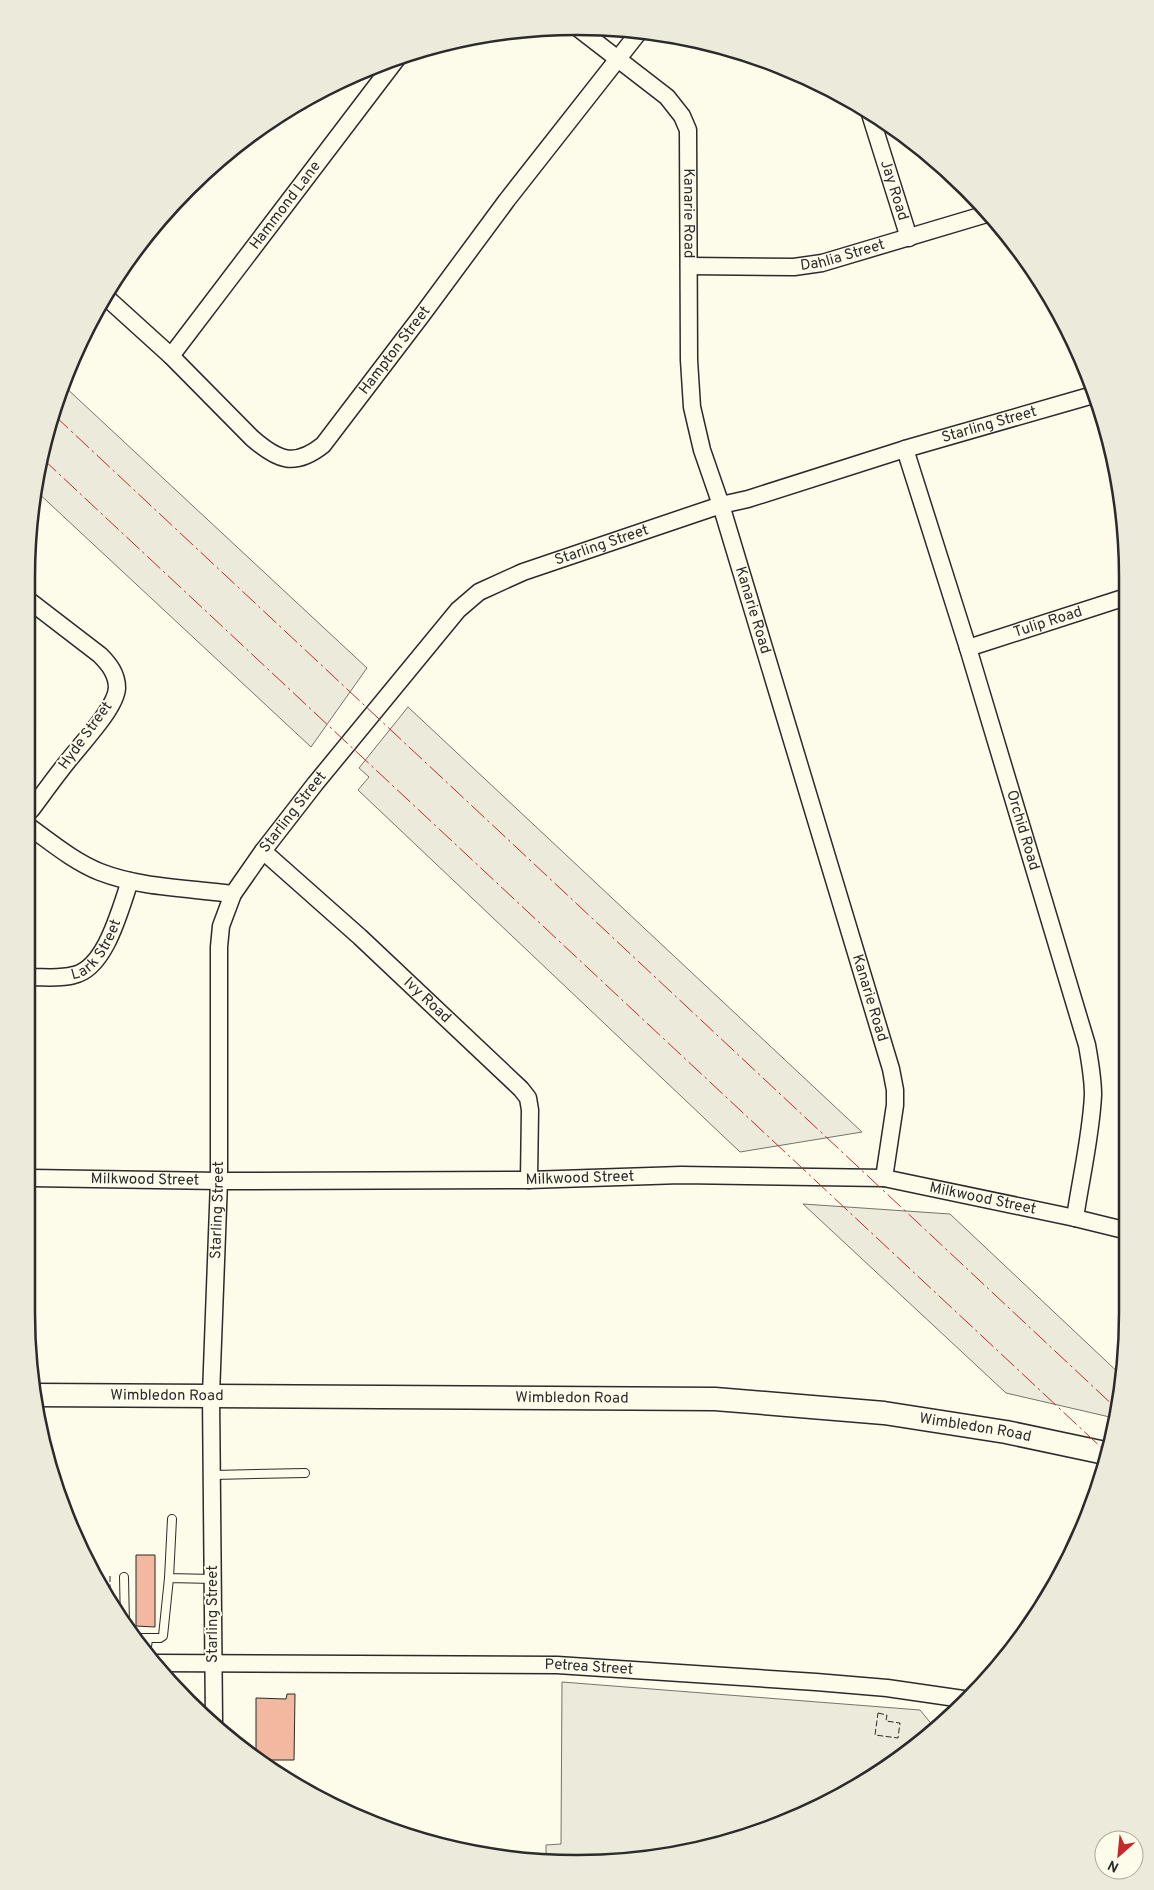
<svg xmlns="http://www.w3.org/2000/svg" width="1154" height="1890" viewBox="0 0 1154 1890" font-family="Overpass,sans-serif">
  <rect width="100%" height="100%" fill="#fdfbea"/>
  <path fill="#ecebdb" stroke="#74746e" d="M63 385 367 668 311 747 35 490Z
    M408 707 862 1132 740 1152 358 790 369 777 359 768Z
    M803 1204 950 1214 1123 1377V1385L1114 1418 1006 1393Z
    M562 1682 920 1710 934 1727C924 1746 896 1760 878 1771 859 1783 840 1798 820 1807 737 1846 636 1868 546 1862V1845L561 1844Z"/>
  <path fill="#f2b8a0" stroke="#2b2b2b" d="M136 1555H155V1627L136 1626Z
    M287 1694H295L294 1760H257L256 1759V1698L286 1699Z"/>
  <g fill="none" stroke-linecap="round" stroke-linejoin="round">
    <g stroke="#2b2b2b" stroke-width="10">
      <path id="lane" d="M213 1475 305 1473
        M124 1577 125 1625
        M169 1578 213 1579
        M133 1638H160L163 1636 169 1578 172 1519
        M146 1654 148 1639"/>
    </g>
    <g stroke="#2b2b2b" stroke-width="19">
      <g id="street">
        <path id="s1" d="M579 29 667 97 682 116 688 130 689 360 692 407 702 450 721 505 891 1069 895 1090V1105L884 1178"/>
        <path id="s2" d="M870 114 909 238"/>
        <path id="s3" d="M689 266 794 267 822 263 990 213"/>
        <path id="s4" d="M107 298 171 356 252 438C277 460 294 468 323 445L422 315 507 200 639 32"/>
        <path id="s5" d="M171 356 399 56"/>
        <path id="s6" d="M905 449 968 648 1087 1045C1090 1062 1093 1078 1093 1095 1091 1136 1081 1177 1075 1218"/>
        <path d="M31 602 100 655C109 664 117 674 117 688 116 708 81 744 68 761 55 777 43 794 31 810"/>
        <path id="s7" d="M968 648 1126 597"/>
        <path d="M31 828C53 844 75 862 100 872 141 888 189 888 233 894"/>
        <path id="s8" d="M263 851 360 937 521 1089 528 1098 530 1110 529 1180"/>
        <path id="s9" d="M31 977C45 977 60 979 74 975 106 968 120 909 130 881"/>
        <path id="s10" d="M31 1178 219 1181 529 1180 681 1175 884 1178 1075 1218 1124 1230"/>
        <path id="s11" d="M155 1663 557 1665 816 1682 887 1688 963 1699"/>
        <path id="s12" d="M214 1722 211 1395 219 1181V947L221 926 233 894 263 851 315 784 458 610 479 592 523 572 721 505 748 499 905 449 1093 395"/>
      </g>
    </g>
    <g stroke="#2b2b2b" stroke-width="25">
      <g id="secondary">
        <path id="s13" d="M33 1395 715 1399 884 1413 1006 1432 1105 1453"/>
      </g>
    </g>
    <use href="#lane" stroke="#fdfbea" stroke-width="8"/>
    <use href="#street" stroke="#fdfbea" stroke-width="16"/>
    <use href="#secondary" stroke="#fdfbea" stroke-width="22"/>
    <path stroke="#2b2b2b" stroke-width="1" stroke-dasharray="6 2.5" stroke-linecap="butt" d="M110 1576V1600
      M878 1713 887 1715 886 1721 900 1723 898 1738 875 1735Z"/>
    <path stroke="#c62828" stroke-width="1" stroke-dasharray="18 4 2.5 4" stroke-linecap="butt" d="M55 416 1117 1409
      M43 459 1105 1451"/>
  </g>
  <g text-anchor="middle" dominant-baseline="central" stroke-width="4" stroke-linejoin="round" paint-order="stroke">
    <g font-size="15" fill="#2b2b2b" stroke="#fdfbea">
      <text stroke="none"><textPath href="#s2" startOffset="80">Jay Road</textPath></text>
      <text stroke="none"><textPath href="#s5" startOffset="189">Hammond Lane</textPath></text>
      <text stroke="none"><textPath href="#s1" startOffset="234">Kanarie Road</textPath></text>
      <text stroke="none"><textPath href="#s3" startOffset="155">Dahlia Street</textPath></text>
      <text stroke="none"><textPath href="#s4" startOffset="401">Hampton Street</textPath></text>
      <text stroke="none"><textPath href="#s12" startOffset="1758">Starling Street</textPath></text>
      <text stroke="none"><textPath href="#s12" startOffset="1352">Starling Street</textPath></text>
      <text stroke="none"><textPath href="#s1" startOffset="640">Kanarie Road</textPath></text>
      <text stroke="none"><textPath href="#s7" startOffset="84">Tulip Road</textPath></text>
      <text transform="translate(86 736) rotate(-54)">Hyde Street</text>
      <text stroke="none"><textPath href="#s12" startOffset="932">Starling Street</textPath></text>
      <text stroke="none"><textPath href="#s6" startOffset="399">Orchid Road</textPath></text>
      <text stroke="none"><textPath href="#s9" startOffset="78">Lark Street</textPath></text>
      <text stroke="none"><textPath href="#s1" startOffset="1045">Kanarie Road</textPath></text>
      <text stroke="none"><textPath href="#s8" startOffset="222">Ivy Road</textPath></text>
      <text stroke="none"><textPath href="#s10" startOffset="549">Milkwood Street</textPath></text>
      <text stroke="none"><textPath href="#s10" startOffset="114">Milkwood Street</textPath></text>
      <text stroke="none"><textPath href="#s10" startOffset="954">Milkwood Street</textPath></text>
      <text stroke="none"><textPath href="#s12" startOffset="512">Starling Street</textPath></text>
      <text stroke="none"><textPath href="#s13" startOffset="134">Wimbledon Road</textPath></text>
      <text stroke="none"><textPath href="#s13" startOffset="539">Wimbledon Road</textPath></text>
      <text stroke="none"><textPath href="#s13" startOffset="944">Wimbledon Road</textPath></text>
      <text transform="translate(213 1614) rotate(-90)">Starling Street</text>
      <text stroke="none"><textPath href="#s11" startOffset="434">Petrea Street</textPath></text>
    </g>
  </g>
  <path d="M0 0H1154V1890H0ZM577 35H577A542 542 0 0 1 1119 577V1313A542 542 0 0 1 577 1855H577A542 542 0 0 1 35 1313V577A542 542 0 0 1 577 35Z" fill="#eceadb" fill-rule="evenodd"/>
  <path fill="none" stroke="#2b2b2b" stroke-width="2.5" d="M577 35H577A542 542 0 0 1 1119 577V1313A542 542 0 0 1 577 1855H577A542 542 0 0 1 35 1313V577A542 542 0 0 1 577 35Z"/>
  <g transform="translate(1119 1855) rotate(207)"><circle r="24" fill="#fdfbea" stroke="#a9a89e"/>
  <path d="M0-4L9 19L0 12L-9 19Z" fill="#c62828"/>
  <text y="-8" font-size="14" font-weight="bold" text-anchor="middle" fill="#2b2b2b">N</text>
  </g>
</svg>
